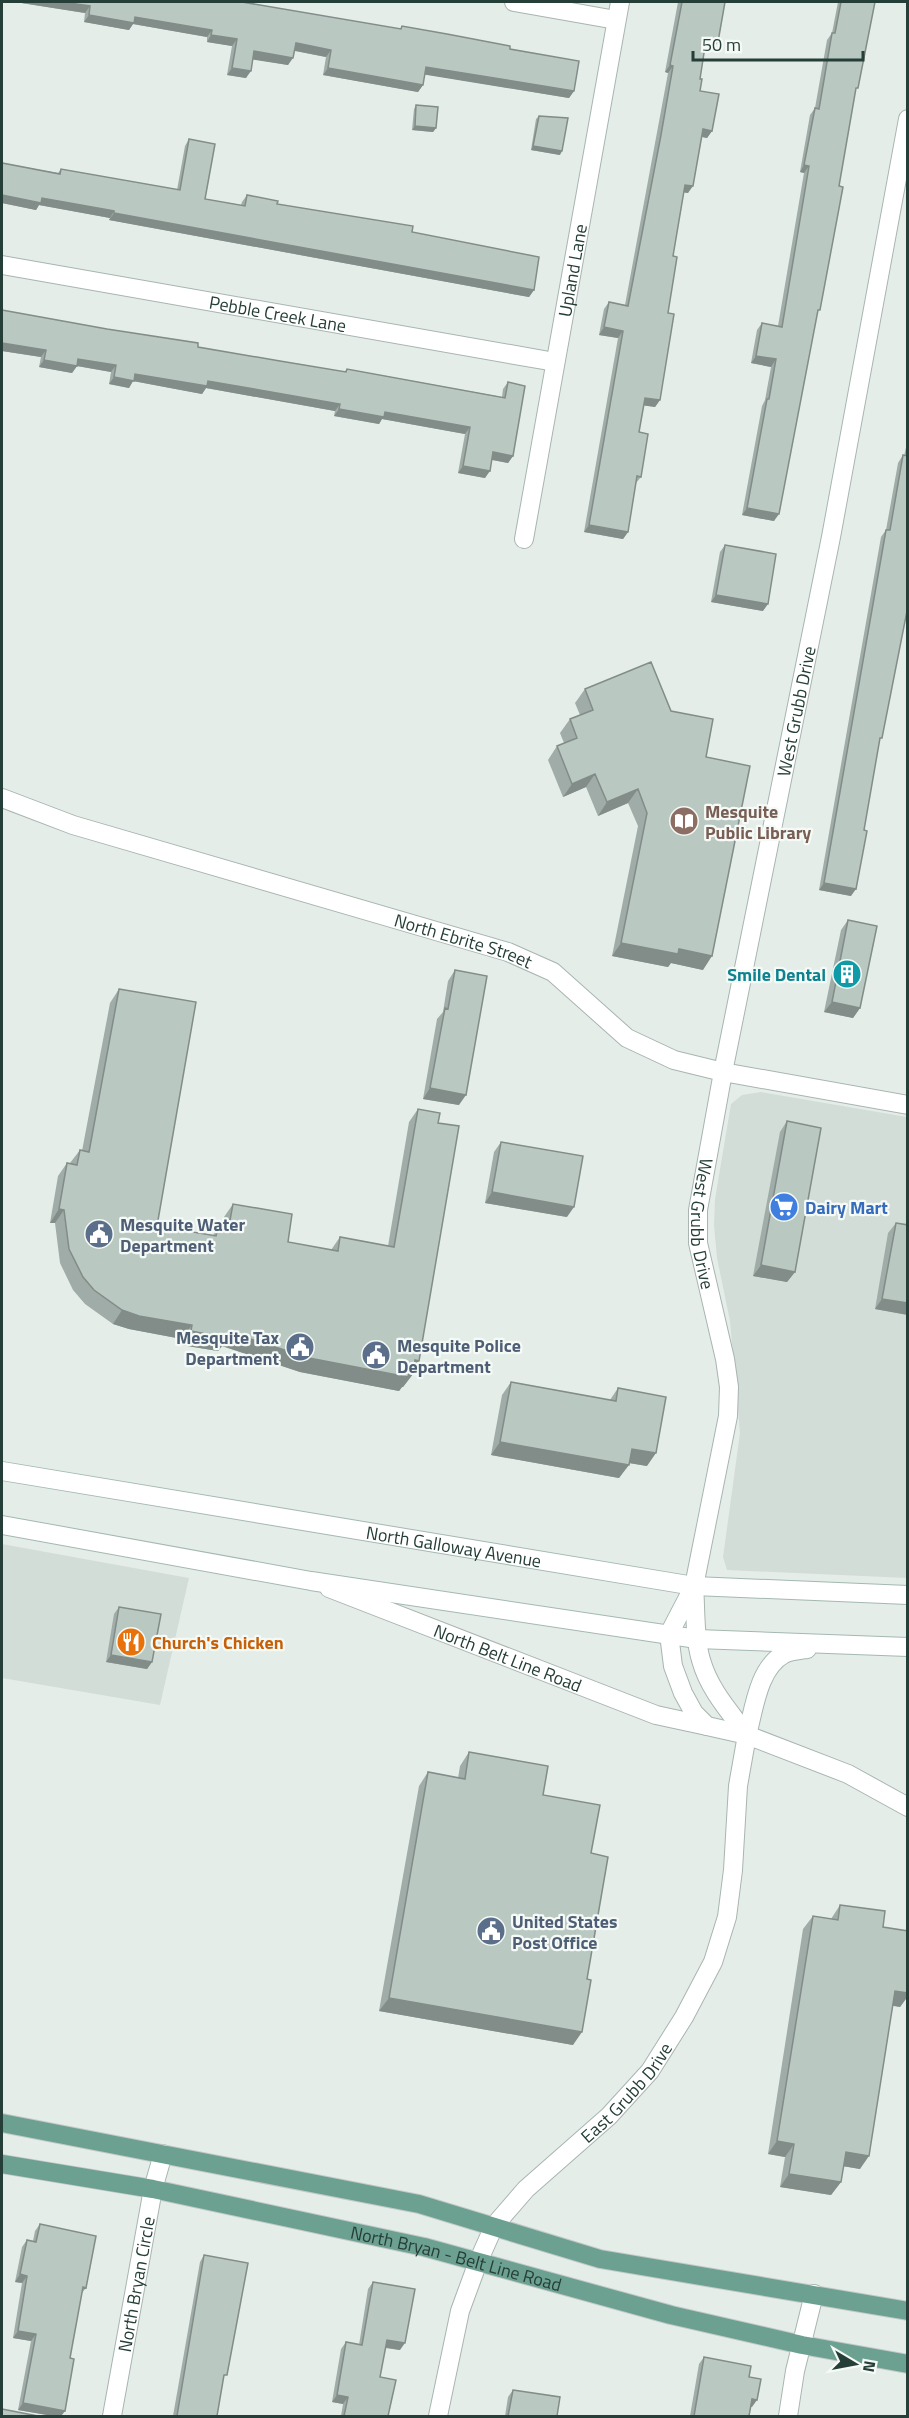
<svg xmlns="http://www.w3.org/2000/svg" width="909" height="2418" viewBox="0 0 909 2418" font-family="'Titillium Web',sans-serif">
  <rect width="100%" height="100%" fill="#e5ede9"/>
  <path fill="#d3ddd8" d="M761 1092 907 1117V1578L727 1570 723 1557 740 1433 730 1321 717 1258 714 1225 715 1199 731 1104 742 1095Z
    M2 1544 189 1578 160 1705 2 1678Z"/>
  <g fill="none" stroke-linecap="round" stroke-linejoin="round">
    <g stroke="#a8b5b0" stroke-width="20">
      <g id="minor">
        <path d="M514 2 616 20"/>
        <path id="s1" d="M2 265 555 362"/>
        <path id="s2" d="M524 539 620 2"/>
        <path id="s3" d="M2 798 73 825 508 952 553 972 627 1038 674 1060 723 1072 831 537 908 119"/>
        <path id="s4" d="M329 1588 656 1715 707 1726"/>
        <path id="s5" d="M112 2416 153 2189 163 2154"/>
        <path d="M438 2416 460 2311 478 2262"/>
        <path d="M788 2416 795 2371 814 2294"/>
      </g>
    </g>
    <g stroke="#a8b5b0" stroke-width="20">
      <g id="tertiary">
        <path id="s6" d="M908 1105 723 1072 698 1210V1243L725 1359 729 1387 728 1416 694 1586 669 1634 673 1666 683 1693 694 1713 707 1726 747 1735 848 1774 908 1807"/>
        <path d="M694 1586C696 1610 694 1637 701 1660 709 1689 729 1711 747 1735"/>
        <path id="s7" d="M478 2262 494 2226 526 2189 609 2116 650 2071 684 2017 713 1962 727 1917 733 1870 738 1786 747 1735"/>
      </g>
    </g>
    <g stroke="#a4b8b1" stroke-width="20">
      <g id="secondary">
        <path id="s8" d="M2 1471 694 1586 908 1595"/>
        <path d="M2 1525 311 1581 697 1639 908 1647"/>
        <path d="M747 1735C754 1710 758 1668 784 1654 790 1651 800 1650 807 1649"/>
      </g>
    </g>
    <g stroke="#c2c9c7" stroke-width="20">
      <g id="primary">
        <path d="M2 2123 419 2204 600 2259 908 2311"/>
        <path id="s9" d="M2 2164 153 2189 424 2247 671 2315 802 2345 908 2364"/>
      </g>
    </g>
    <use href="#minor" stroke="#fff" stroke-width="18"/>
    <use href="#tertiary" stroke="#fff" stroke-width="18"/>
    <use href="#secondary" stroke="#fff" stroke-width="18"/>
    <use href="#primary" stroke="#6ca091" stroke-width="18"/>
  </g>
  <path fill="#a0aca7" d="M15 2 400 29 402 26 510 49 574 91 569 98 424 74 423 85 418 92 323 75 326 57 295 51 288 65 253 59 246 78 227 75 232 46 207 42V37L133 24 129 30 84 22 85 13Z
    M678 2H725L718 42 713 49 705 48 700 79V91L712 131 707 138 702 137 688 193 684 192 673 256 660 400 655 407 644 405 639 432 641 477 636 483 628 532 623 539 584 532 618 338 599 335 604 309 609 302 625 305 668 73 665 72Z
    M838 2H875L855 92 817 315 774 521 742 515 762 406 765 400 771 367 751 363 757 330 762 323 778 326 804 173 800 172 810 115 815 108 827 40 832 33Z
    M416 105 436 128 433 132 412 130 414 109Z
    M539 116 560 155 531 150 536 119Z
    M189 139 205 199 241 205 242 202 247 195 277 204 412 232 534 290 529 297 109 220 110 218 39 205 36 210 2 203V163L58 173 61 169 177 190 185 146Z
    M198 347 344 372 347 369 502 397 503 389 508 382 513 456 508 463 492 460 485 478 458 473 465 434 382 419 379 424 334 416 335 411 206 388 202 394 133 381 129 388 109 384 111 372 77 366 72 373 39 367 41 357 2 351Z
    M908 439V606L879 742 851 896 819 890 881 537 886 530 898 463 903 455 904 456Z
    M725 545 763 611 711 602 720 552Z
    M585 689 671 711 706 757 703 970 671 963 668 967 612 956 638 826 628 803 598 816 586 787 563 797 548 760 557 746 564 743 560 733 570 719 580 715 575 703Z
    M848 920 860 1008 853 1018 824 1012 841 930Z
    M455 970 459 1105 423 1099 437 1019 443 1012 448 981Z
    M119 989 157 1226 213 1235 218 1229H222L224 1217 233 1204 288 1242 331 1250 340 1237 388 1246 409 1122 418 1109 438 1123 419 1361 414 1368 413 1374 403 1387H402L399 1391 300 1372 222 1346 218 1351 181 1345 182 1339 129 1329 113 1324 85 1304 73 1290 60 1263 55 1223H50L58 1176 67 1163H70L80 1150 82 1151 110 1003Z
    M787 1121 795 1272 787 1282 753 1276 780 1132Z
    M501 1142 567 1217 485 1203 494 1152Z
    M896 1223 908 1225V1315L875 1309 888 1233Z
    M511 1382 610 1400 618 1388 647 1466 629 1463 619 1478 491 1455 502 1395Z
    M119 1607 152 1662 147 1669 106 1662 114 1614Z
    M908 1678V1709L906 1681Z
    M469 1752 543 1795 591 1853 573 2045 379 2011 419 1786 428 1772 458 1778 460 1766Z
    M840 1905 883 1927 908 1931V1996L900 2007 893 2006 860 2169 843 2166 841 2182 831 2195 780 2187 785 2157 768 2154 803 1929 813 1916 831 1919Z
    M40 2224 86 2288 81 2294 70 2358 65 2411 61 2416H53L18 2410 31 2341 13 2338 22 2283 15 2282 22 2247 27 2240 33 2241 35 2231Z
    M204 2255 223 2381 217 2416H173L200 2262Z
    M373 2282 400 2350 385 2348 380 2377 388 2416H341L343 2404 332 2402 341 2349 346 2342 359 2345 368 2289Z
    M704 2357 749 2377 752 2407H751L749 2416H690L699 2364Z
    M513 2390 557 2416H505L508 2397Z"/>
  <path fill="#828c88" d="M15 2H62L90 6 85 13Z
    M89 15 135 17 212 30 207 37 133 24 129 30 84 22Z
    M211 35 237 39 232 46 207 42Z
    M706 40 718 42 713 49 701 47Z
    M296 43 331 50 326 57 291 50Z
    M254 51 293 58 288 65 249 59Z
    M670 65 673 66 668 73 665 72Z
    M426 67 574 91 569 98 421 74Z
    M232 68 251 71 246 78 227 75Z
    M328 68 423 85 418 92 323 75Z
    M415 126 436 128 433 132 412 130Z
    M703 129 712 131 707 138 698 136Z
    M533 146 562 151 560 155 531 150Z
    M804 165 809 166 804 173 800 172Z
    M685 185 693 186 688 193 680 192Z
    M2 195 42 198 114 211 110 218 39 205 36 210 2 203Z
    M114 213 534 290 529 297 109 220Z
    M604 327 623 331 618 338 599 335Z
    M2 343 46 350 41 357 2 351Z
    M756 356 776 359 771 367 751 363Z
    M78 359 116 365 111 372 77 366 72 373 39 367 44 360Z
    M135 374 208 381 340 404 335 411 206 388 202 394 133 381 129 388 109 384 114 377Z
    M645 398 660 400 655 407 640 405Z
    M339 409 385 412 470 427 465 434 382 419 379 424 334 416Z
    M493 452 513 456 508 463 488 459Z
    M463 466 490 471 485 478 458 473Z
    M747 508 779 514 774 521 742 515Z
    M589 525 628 532 623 539 584 532Z
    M716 595 768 604 763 611 711 602Z
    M595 774 586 787 563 797 572 784Z
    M638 789 628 803 598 816 607 802Z
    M824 883 856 889 851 896 819 890Z
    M621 943 679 949 712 956 703 970 671 963 668 967 612 956Z
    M832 1002 860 1008 853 1018 824 1012Z
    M430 1088 466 1095 459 1105 423 1099Z
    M492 1192 574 1207 567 1217 485 1203Z
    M59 1209 64 1210 55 1223H50Z
    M761 1265 795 1272 787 1282 753 1276Z
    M882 1299 908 1303V1315L875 1309Z
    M122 1310 192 1325 182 1339 129 1329 113 1324Z
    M191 1331 229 1332 419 1361 410 1374H413L403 1387H402L399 1391 300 1372 222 1346 218 1351 181 1345Z
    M500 1442 629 1465 619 1478 491 1455Z
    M632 1449 656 1453 647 1466 623 1462Z
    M111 1655 152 1662 147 1669 106 1662Z
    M895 1991 908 1993V1996L900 2007 885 2004Z
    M389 1998 582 2032 573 2045 379 2011Z
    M777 2141 794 2144 785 2157 768 2154Z
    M846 2152 869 2156 860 2169 836 2165Z
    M789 2174 841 2182 831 2195 780 2187Z
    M20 2274 27 2276 22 2283 15 2282Z
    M18 2331 36 2334 31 2341 13 2338Z
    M387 2340 405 2343 400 2350 382 2347Z
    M337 2395 348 2397 343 2404 332 2402Z
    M752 2399 757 2400 752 2407 747 2406Z
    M23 2403 65 2411 61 2416H53L18 2410Z"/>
  <path fill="#bac8c2" stroke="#828c88" stroke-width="1.5" d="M62 2H242L401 29 402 26 447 34 510 46V49L579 61 574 91 426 67 423 85 328 68 331 50 296 43 293 58 254 51 251 71 232 68 237 39 211 35 212 30 135 17 134 23 89 15 90 6Z
    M682 2H725L718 42 706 40 700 79H702L700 91 719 94 712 131 703 129 693 186 685 185 673 256 677 257 668 313 674 314 660 400 645 398 639 432 648 434 641 477 637 476 628 532 589 525 623 331 604 327 609 302 628 306 661 135 673 66 670 65Z
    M841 2H875L858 88H856L839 186 843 187 820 310H818L779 514 747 508 767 399H769L776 359 756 356 762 323 782 327 809 166 804 165 815 108 819 109 832 33H835Z
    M416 105 438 107 436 128 415 126Z
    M539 116 568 118 562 151 533 146Z
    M189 139 215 144 205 199 245 206 247 195 278 201 277 204 413 226 412 232 539 257 534 290 114 213V211L42 198 41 203 2 195V163L60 174 61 169 180 190Z
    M2 310 107 329 198 343V347L280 361 346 372 347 369 505 398 508 382 525 386 513 456 493 452 490 471 463 466 470 427 385 412 384 417 339 409 340 404 208 381 207 386 135 374 134 381 114 377 116 365 78 359 77 366 44 360 46 350 2 343Z
    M903 455 908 456V606L882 738H880L864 830 867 831 856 889 824 883 886 530H890Z
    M725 545 776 554 768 604 716 595Z
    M651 662 671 711 713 719 706 757 750 766 712 956 679 949 678 954 621 943 647 813 638 789 607 802 595 774 572 784 557 746 577 738 570 719 593 710 585 689Z
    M848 920 877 926 860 1008 832 1002Z
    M455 970 487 976 466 1095 430 1088 445 1008 448 1009Z
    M119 989 196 1002 157 1226 216 1236 218 1229 228 1231 233 1204 292 1214 288 1242 338 1251 340 1237 394 1247 418 1109 440 1113 438 1123 459 1126 419 1361 415 1360 413 1374 409 1373 408 1377 309 1358 229 1332 228 1338 191 1331 192 1325 139 1316 122 1310 94 1290 83 1277 69 1249 64 1210 59 1209 67 1163 77 1165 80 1150 89 1152Z
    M787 1121 821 1128 795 1272 761 1265Z
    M501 1142 583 1156 574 1207 492 1192Z
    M896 1223 908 1225V1303L882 1299Z
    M511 1382 616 1401 618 1388 666 1397 656 1453 632 1449 629 1465 500 1442Z
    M119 1607 161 1614 152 1662 111 1655Z
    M469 1752 548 1766 543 1795 600 1805 591 1853 608 1857 587 1979 591 1980 582 2032 389 1998 428 1772 465 1779Z
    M840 1905 885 1911 883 1927 908 1931V1993L895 1991 869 2156 846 2152 841 2182 789 2174 794 2144 777 2141 813 1916 838 1920Z
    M40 2224 96 2236 86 2288 83 2287 70 2358 74 2359 65 2411 23 2403 36 2334 18 2331 27 2276 20 2274 27 2240 36 2242Z
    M204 2255 248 2263 227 2375H224L217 2416H177Z
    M373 2282 415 2289 405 2343 387 2340 380 2377 396 2380 388 2416H344L348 2397 337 2395 346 2342 362 2345Z
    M704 2357 751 2366 749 2377 761 2379 757 2400 752 2399 749 2416H694Z
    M513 2390 560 2397 557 2416H508Z
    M2 2409 38 2416H2Z"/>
  <defs>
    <g id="library-disc" transform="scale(1.5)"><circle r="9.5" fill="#8d6e63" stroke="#f5faf7"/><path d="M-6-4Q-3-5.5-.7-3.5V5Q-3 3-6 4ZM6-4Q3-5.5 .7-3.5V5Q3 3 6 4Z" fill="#fff"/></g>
    <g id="building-disc" transform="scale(1.5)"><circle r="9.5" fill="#0f9aa8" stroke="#f5faf7"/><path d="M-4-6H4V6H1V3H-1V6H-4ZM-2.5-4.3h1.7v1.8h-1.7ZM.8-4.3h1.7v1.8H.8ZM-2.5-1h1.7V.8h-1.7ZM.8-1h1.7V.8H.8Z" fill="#fff"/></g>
    <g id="supermarket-disc" transform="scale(1.5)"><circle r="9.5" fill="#3f7fe0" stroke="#f5faf7"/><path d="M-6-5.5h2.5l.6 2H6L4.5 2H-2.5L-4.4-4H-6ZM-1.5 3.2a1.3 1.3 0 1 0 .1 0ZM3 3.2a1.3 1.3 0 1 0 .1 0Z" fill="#fff"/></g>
    <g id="civic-disc" transform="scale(1.5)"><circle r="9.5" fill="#5c6f8a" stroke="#f5faf7"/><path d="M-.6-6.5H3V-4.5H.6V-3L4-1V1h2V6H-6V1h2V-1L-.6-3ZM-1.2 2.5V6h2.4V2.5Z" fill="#fff"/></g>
    <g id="restaurant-disc" transform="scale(1.5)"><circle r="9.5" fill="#e8710a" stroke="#f5faf7"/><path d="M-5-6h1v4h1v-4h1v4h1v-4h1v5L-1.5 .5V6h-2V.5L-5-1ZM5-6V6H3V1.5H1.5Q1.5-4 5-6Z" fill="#fff"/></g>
  </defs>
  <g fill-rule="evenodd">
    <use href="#library-disc" x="684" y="821"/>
    <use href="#building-disc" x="847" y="974"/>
    <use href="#supermarket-disc" x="784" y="1207"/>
    <use href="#civic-disc" x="99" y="1234"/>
    <use href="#civic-disc" x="300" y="1347"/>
    <use href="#civic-disc" x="376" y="1355"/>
    <use href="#restaurant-disc" x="131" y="1642"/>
    <use href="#civic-disc" x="491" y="1931"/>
  </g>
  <g text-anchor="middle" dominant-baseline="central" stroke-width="4.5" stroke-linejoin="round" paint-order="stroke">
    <g font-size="18" fill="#253e37" stroke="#f5faf7">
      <text stroke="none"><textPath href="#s2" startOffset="273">Upland Lane</textPath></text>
      <text stroke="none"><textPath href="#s1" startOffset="280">Pebble Creek Lane</textPath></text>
      <text stroke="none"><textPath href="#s3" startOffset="1148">West Grubb Drive</textPath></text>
      <text stroke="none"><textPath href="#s3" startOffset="483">North Ebrite Street</textPath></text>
      <text stroke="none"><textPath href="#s6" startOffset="342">West Grubb Drive</textPath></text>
      <text stroke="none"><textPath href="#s8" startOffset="458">North Galloway Avenue</textPath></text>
      <text stroke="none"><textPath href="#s4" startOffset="192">North Belt Line Road</textPath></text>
      <text stroke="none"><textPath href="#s7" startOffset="228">East Grubb Drive</textPath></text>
      <text stroke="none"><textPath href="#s9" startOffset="464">North Bryan - Belt Line Road</textPath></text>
      <text stroke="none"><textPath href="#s5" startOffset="134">North Bryan Circle</textPath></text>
    </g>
    <g font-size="18" font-weight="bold" fill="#785e54" stroke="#f5faf7" text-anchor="start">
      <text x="705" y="811">Mesquite<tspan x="705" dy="21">Public Library</tspan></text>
    </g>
    <g font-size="18" font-weight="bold" fill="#0d838f" stroke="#f5faf7" text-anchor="end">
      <text x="826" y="974">Smile Dental</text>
    </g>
    <g font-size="18" font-weight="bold" fill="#366cbe" stroke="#f5faf7" text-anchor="start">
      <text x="805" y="1207">Dairy Mart</text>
    </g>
    <g font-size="18" font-weight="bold" fill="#4e5e75" stroke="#f5faf7" text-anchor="start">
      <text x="120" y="1224">Mesquite Water<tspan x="120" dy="21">Department</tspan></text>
      <text x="279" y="1337" text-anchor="end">Mesquite Tax<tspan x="279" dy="21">Department</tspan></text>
      <text x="397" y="1345">Mesquite Police<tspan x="397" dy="21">Department</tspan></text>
      <text x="512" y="1921">United States<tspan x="512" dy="21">Post Office</tspan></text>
    </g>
    <g font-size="18" font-weight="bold" fill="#c56008" stroke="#f5faf7" text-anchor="start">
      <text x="152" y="1642">Church's Chicken</text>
    </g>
  </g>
  <rect width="909" height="2418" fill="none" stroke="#253e37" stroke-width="6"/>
  <g transform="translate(855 2364) rotate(100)" stroke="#f5faf7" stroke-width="4.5" paint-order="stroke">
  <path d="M0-4.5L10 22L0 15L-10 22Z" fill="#253e37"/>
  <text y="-9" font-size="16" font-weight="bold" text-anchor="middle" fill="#253e37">N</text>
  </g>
  <path d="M693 51v9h170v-9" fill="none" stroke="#253e37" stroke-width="3"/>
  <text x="702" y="51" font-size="18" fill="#253e37" stroke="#f5faf7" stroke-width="4.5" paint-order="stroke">50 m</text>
</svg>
